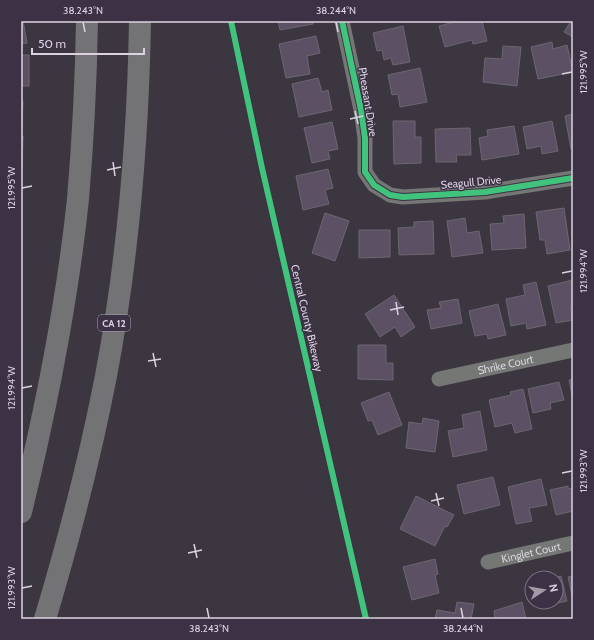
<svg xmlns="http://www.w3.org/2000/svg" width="594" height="640" viewBox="0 0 594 640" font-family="Cabin,sans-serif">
  <rect width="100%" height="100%" fill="#3c3641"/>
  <path fill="#5c5164" stroke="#6c6670" d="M21 21H23L27 43 21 44Z
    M278 21H313V24L280 30Z
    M458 21H482L487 41 473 44 472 40 445 47 439 26Z
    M571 21H573V37L564 32Z
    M403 26 410 62 393 65 391 58 384 60 382 50 377 51 373 33Z
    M316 36 320 53 307 56 310 74 286 78 279 44Z
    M552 42 553 49 567 45 573 72 538 79 531 47Z
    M503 46 521 47 517 86 483 82 485 58 502 59Z
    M21 55H29V86H21Z
    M420 68 427 102 400 107 398 94 392 95 388 75Z
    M318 78 322 92 328 90 332 110 299 117 292 84Z
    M21 101H23L22 131H21Z
    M573 114V148L571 149 565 116Z
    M393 121H415V137H421V163L394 164Z
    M552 121 558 151 542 154 541 146 527 149 523 127Z
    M332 122 338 149 328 151 330 159 312 163 304 128Z
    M514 126 519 154 482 160 479 138 488 136 487 130Z
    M470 128 471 155H456L457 162H436L435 129Z
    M21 136H23L22 168H21Z
    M328 169 333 188 325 190 329 204 303 210 296 176Z
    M564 208 570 250 547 254 545 240H540L536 212Z
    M325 213 349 221 335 261 312 253Z
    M524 214 526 248 492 250 490 224 504 223 503 216Z
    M465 218 467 233 479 231 483 253 452 257 447 221Z
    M433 221 434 254 399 255 398 228 414 227V222Z
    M359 230H390V257L359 258Z
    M573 280V307H570L573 320 556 323 548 286Z
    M536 282 546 325 527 329 526 323 511 326 506 299 525 295 523 285Z
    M394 295 415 327 401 337 395 327 380 337 365 314Z
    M458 299 462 323 431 329 427 310 441 308 439 302Z
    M498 304 506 335 488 339 487 334 475 336 469 311Z
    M358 345H386V363H393V380L358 379Z
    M573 379V400L569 380Z
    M559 382 564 400 550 403 551 409 533 413 528 389Z
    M523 389 532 429 515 433 512 423 495 427 489 400 511 395 510 392Z
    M389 392 402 425 378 435 372 420 368 421 361 403Z
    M480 411 487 450 453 457 448 431 464 428 462 415Z
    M423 418 439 421 435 452 406 448 409 422 422 424Z
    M493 477 500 505 464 514 457 485Z
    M541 479 547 505 529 508 532 521 516 524 508 487Z
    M568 486V489L573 488V511L556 515 550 490Z
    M416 496 454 515 447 527 445 526 435 546 400 529Z
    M435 559 438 574 435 575 439 593 412 600 403 567Z
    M561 576 567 601 549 605 548 602H556V578H554Z
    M573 576V600L568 577Z
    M457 602 474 604 471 619H435L437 610 455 613Z
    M522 602 526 619H530H495L494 611Z"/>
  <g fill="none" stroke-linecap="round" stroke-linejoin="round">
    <g stroke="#757775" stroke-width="15">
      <path d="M342 21 361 110 365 138V172L374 185 390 195 403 197 485 192 573 178"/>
      <path id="s1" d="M439 379 573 350"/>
      <path id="s2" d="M488 562 573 543"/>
    </g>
    <path stroke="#737275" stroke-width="22" d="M21 512C46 409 67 305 78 199 83 140 86 80 87 21
      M45 619C69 539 90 458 106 376 128 259 138 140 140 21"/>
    <g stroke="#3d3145" stroke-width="8">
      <path id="cycleway" d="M231 21 262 168 366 619
        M342 21 361 110 365 138V172L374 185 390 195 403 197 485 192 573 178"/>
    </g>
    <use href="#cycleway" stroke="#40c37c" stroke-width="6"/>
  </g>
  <path fill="none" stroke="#dad3df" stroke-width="1.5" d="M83 22 85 32M336 22 338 32M562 74 572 72M355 111 358 124M350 119 363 116M113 162 115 176M107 170 121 167M22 188 32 186M562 273 572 271M396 302 398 315M390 310 404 307M153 353 156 367M148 361 161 359M22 388 32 386M562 473 572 471M436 493 439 506M431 501 444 498M194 544 197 558M188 553 202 550M22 588 32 586M207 608 209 618M461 608 463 618"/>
  <g text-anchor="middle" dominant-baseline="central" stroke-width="3" stroke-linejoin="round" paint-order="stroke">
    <rect fill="#3d3145" stroke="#aba2b1" stroke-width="1" x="98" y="315" width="32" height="16" rx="3"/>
    <g font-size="10" font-weight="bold" fill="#dad3df">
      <text x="114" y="323">CA 12</text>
    </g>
    <g font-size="11" fill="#dad3df" stroke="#3d3145">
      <text transform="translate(368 102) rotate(81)">Pheasant Drive</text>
      <text transform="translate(471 182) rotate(-5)">Seagull Drive</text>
      <text transform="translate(307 318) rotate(77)">Central County Bikeway</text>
      <text stroke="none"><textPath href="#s1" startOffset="68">Shrike Court</textPath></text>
      <text stroke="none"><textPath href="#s2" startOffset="44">Kinglet Court</textPath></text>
    </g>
  </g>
  <rect width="594" height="640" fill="none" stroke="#3d3145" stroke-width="44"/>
  <g transform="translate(544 590) rotate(78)"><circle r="19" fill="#3d3145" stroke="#7c7283"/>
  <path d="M0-3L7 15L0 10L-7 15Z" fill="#a39ca8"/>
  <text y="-6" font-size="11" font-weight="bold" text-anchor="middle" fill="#dad3df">N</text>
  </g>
  <path d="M32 48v6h112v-6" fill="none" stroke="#dad3df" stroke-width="2"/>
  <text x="38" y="48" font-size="12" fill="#dad3df" stroke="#3d3145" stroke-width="3" paint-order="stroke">50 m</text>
  <rect x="22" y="22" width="550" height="596" fill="none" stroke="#dad3df" stroke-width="1.5"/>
  <g font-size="10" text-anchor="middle" fill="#dad3df">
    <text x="83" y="14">38.243°N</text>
    <text x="336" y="14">38.244°N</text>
    <text transform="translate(583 72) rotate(-90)" y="4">121.995°W</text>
    <text transform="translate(11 188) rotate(-90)" y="4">121.995°W</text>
    <text transform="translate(583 271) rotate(-90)" y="4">121.994°W</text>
    <text transform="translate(11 388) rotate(-90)" y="4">121.994°W</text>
    <text transform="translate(583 471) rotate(-90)" y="4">121.993°W</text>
    <text transform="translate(11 588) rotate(-90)" y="4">121.993°W</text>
    <text x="209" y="632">38.243°N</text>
    <text x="463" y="632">38.244°N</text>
  </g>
</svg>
